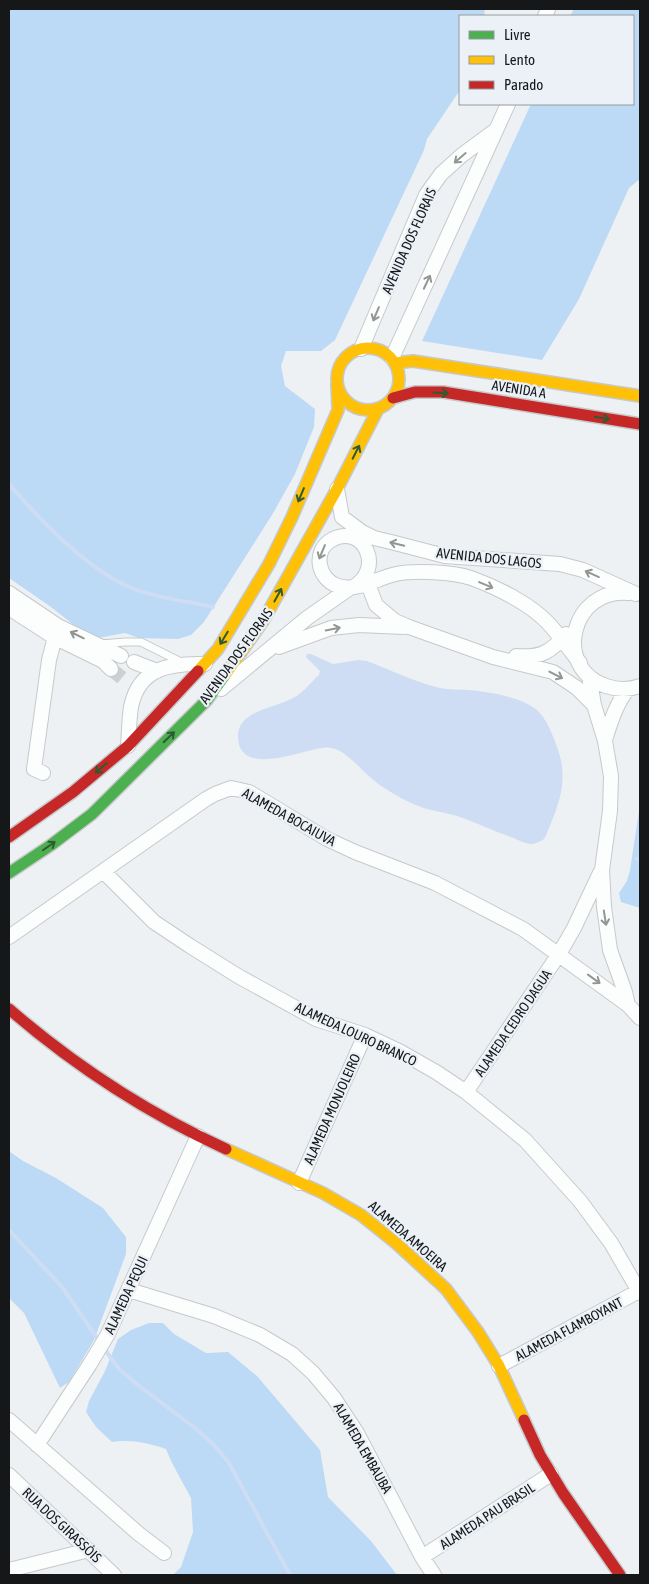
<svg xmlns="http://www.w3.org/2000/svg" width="649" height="1584" viewBox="0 0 649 1584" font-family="'Asap Condensed',sans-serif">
  <rect width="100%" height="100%" fill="#eef1f4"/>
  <path fill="#bcdaf5" d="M9 9H485L484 16H460V90L427 139 424 150 335 340 321 351H286L281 366 285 386 315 409 314 427 295 474 272 515 204 622 191 635 178 639 139 638 125 633 98 638 84 633 51 607 9 578Z
    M574 9H640V179L629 188 579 299 542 360 422 341 531 104H633V16H570Z
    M640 805V908L621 902 619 893 627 881 630 870Z
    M9 1151 23 1161 56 1178 103 1208 126 1237V1254L94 1340 69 1382 60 1388 24 1313 9 1298Z
    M149 1323H163L174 1334 206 1353 228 1352 257 1376 320 1450 328 1497 371 1541 397 1575H173L181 1567 193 1532 191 1498 172 1463 166 1449C148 1443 131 1439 112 1442L96 1427 86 1412 89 1401 105 1371 118 1339 131 1330Z"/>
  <path fill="#ceddf3" d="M307 654H311L333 664 358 660 367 661C391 670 415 682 440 688 449 690 458 689 467 690 486 691 522 697 537 710 546 718 553 735 557 747 565 768 564 786 557 807 555 813 547 835 544 839 541 841 537 843 533 844 525 845 516 838 508 836 491 830 475 822 457 816 444 812 429 811 416 805 406 801 395 795 386 789 368 779 355 759 338 750 333 748 328 747 323 748 301 750 237 779 238 735 239 710 276 708 293 698 303 693 310 683 319 675L320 671 306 657Z"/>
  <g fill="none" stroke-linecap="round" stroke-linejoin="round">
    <path stroke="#ceddf3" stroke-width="4" d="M9 484C40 520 89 572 134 589 160 599 187 601 213 607
      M637 859 640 860
      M9 1230 62 1287 99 1341
      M103 1347 119 1369 138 1385 195 1428 214 1445 229 1463 290 1575"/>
    <path stroke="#cdd0d3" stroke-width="14" stroke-dasharray="14 7" stroke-linecap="butt" d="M111 669 127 682"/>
    <g stroke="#c6c9cb" stroke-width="9">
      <path id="lane" d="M101 644 125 642H141L183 663"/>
    </g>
    <g stroke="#c6c9cb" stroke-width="16">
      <path id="street" d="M545 16 548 9
        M361 349 426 195 441 174 462 155 496 130
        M392 358 508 104
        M337 489 342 517 362 532 374 538 391 542 445 556 560 564 583 570 636 594
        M365 576 376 605 395 621 409 627 493 657 553 672 577 688 594 705
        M353 587C385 569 364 524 333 539 312 550 317 579 338 586 357 592 377 578 396 574 414 570 454 572 471 578 496 587 531 604 549 624 559 635 570 650 580 663
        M9 593 58 626 121 656
        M629 593C571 587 552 668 606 686 618 690 629 690 640 686
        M9 608 54 637 103 661 111 669
        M279 647 331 628 359 625 404 627
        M516 656C541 658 551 652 566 634
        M134 662 157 671
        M589 676 594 705 605 741 611 776 610 811 602 870 604 907 610 950 625 992 628 1005 640 1018
        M221 689 307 618 350 588
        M605 740C611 721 616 704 628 689
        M128 746C129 733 129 719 131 707 139 667 171 663 205 664
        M43 773 34 769 49 660 58 626
        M103 871 154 922 190 946 238 976 316 1019 365 1035 399 1051 436 1072 466 1092 525 1140 580 1201 611 1243 640 1293
        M9 937 206 799 215 794 231 788 249 792 327 839 355 852 435 883 523 929 628 1005
        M466 1092 559 954 574 928 600 873
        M299 1183 365 1035
        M129 1290 214 1316 260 1335 292 1354 313 1373 334 1398 357 1433 422 1557 434 1575
        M499 1366 639 1291
        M9 1420 139 1534 164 1553
        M37 1445 90 1364 108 1334 198 1136
        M9 1475 114 1575
        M422 1557 551 1474
        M9 1570 89 1550"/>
    </g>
    <g stroke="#c6c9cb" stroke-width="14">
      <path id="fast" d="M9 873 51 845 92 814 207 700 225 675"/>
    </g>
    <g stroke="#c6c9cb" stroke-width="14">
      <path id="slow" d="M337 379a31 31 0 1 1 62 0a31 31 0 1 1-62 0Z
        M395 363 413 361 640 396
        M198 671 218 649 269 564 292 517 338 410 337 384
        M225 675 263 621 337 489 378 409
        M226 1149 323 1193 361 1215 396 1243 446 1289 478 1332 499 1366 524 1420"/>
    </g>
    <g stroke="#c6c9cb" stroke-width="14">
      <path id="jam" d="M393 398 415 392H443L640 424
        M9 837 73 792 128 746 198 671
        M9 1009C74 1065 147 1113 226 1149
        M524 1420 540 1455 563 1493 620 1575"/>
    </g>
    <use href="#lane" stroke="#fcfdfd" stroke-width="7"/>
    <use href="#street" stroke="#fcfdfd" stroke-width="14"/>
    <use href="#fast" stroke="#4caf50" stroke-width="11"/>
    <use href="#slow" stroke="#ffc107" stroke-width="11"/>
    <use href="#jam" stroke="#c62828" stroke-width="11"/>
  </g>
  <defs><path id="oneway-shaft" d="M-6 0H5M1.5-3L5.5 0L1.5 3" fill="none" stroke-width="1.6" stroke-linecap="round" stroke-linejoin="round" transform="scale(1.25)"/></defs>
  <g stroke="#949696">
    <use href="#oneway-shaft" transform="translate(460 158) rotate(139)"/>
    <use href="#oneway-shaft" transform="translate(427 282) rotate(-65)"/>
    <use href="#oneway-shaft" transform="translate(376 314) rotate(113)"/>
    <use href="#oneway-shaft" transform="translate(397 544) rotate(-166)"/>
    <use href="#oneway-shaft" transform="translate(322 552) rotate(113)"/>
    <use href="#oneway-shaft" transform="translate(592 574) rotate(-156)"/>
    <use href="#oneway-shaft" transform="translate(486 585) rotate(23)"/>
    <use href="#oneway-shaft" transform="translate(333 629) rotate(-11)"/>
    <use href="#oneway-shaft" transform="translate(77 635) rotate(-154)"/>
    <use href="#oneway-shaft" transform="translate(556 675) rotate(27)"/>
    <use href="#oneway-shaft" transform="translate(605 918) rotate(81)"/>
    <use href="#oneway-shaft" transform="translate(594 979) rotate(36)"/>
  </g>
  <g stroke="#2e5b32">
    <use href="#oneway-shaft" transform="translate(441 393) rotate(4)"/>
    <use href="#oneway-shaft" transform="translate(602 418) rotate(9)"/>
    <use href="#oneway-shaft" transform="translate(356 452) rotate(-63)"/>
    <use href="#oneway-shaft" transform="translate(301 495) rotate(113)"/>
    <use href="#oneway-shaft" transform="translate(278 595) rotate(-61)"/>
    <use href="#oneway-shaft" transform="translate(224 638) rotate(121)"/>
    <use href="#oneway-shaft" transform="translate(169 737) rotate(-44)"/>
    <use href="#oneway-shaft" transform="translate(101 768) rotate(140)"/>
    <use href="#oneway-shaft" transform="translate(49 846) rotate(-35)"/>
  </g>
  <g text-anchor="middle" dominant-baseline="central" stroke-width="4.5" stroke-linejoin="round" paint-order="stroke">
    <g font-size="14" fill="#151719" stroke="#ebf1f7">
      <text transform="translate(409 241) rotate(-66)">AVENIDA DOS FLORAIS</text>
      <text transform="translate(519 389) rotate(9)">AVENIDA A</text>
      <text transform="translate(489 558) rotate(6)">AVENIDA DOS LAGOS</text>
      <text transform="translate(236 656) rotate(-54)">AVENIDA DOS FLORAIS</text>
      <text transform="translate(289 817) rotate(29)">ALAMEDA BOCAIUVA</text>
      <text transform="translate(513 1023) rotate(-56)">ALAMEDA CEDRO DAGUA</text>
      <text transform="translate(356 1034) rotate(25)">ALAMEDA LOURO BRANCO</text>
      <text transform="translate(332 1109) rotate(-66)">ALAMEDA MONJOLEIRO</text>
      <text transform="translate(408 1236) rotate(41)">ALAMEDA AMOEIRA</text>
      <text transform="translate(126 1295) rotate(-65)">ALAMEDA PEQUI</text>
      <text transform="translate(569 1329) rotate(-28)">ALAMEDA FLAMBOYANT</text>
      <text transform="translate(363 1448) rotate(60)">ALAMEDA EMBAUBA</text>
      <text transform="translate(487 1516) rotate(-33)">ALAMEDA PAU BRASIL</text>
      <text transform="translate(62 1525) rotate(43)">RUA DOS GIRASSÓIS</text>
    </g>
  </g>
  <rect width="649" height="1584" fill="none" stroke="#151719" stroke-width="20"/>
  <rect x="459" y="15" width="175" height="90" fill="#ebf1f7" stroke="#959a9e"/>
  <rect x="469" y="31" width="25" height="8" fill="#4caf50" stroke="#959a9e"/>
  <text x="504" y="40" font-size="15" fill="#151719">Livre</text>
  <rect x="469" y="56" width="25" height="8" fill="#ffc107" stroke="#959a9e"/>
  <text x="504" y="65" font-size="15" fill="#151719">Lento</text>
  <rect x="469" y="81" width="25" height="8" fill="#c62828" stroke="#959a9e"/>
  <text x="504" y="90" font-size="15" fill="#151719">Parado</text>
</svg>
